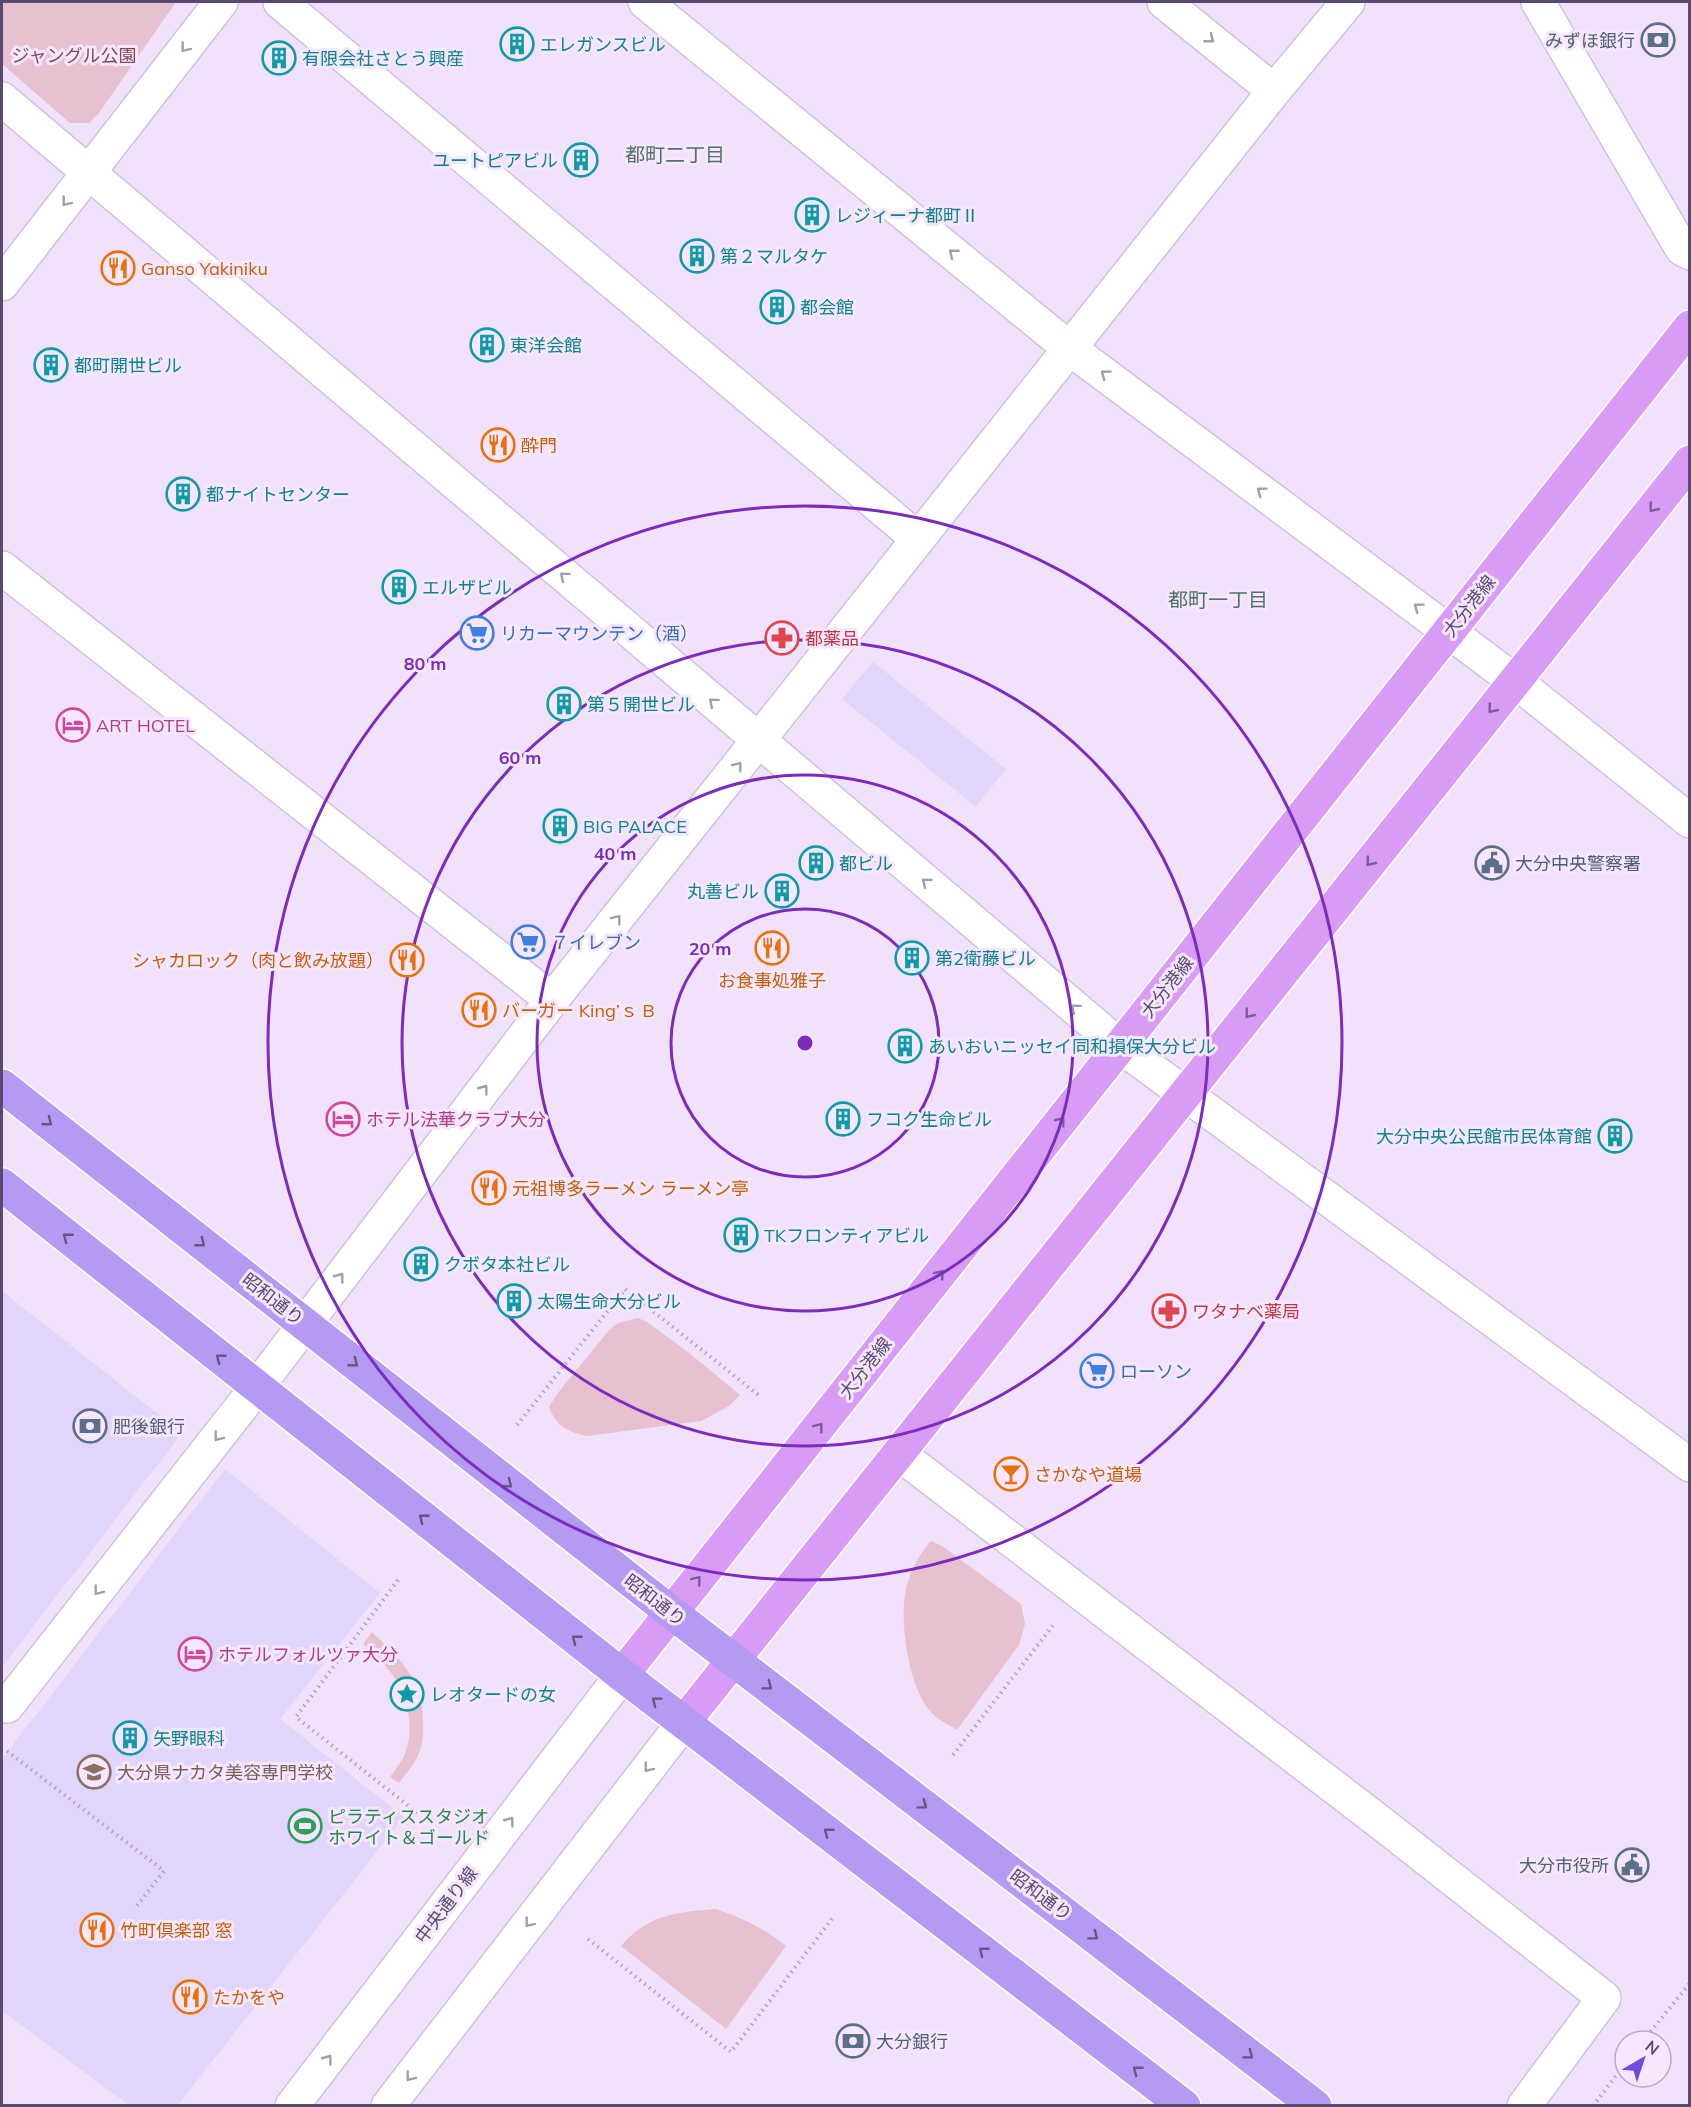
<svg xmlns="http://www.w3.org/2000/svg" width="1691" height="2107" viewBox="0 0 1691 2107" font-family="Mulish,'Noto Sans JP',sans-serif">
  <rect width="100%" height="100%" fill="#f2e1fb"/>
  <path fill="#e1d5fb" d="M873 662 1006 769 976 807 842 699Z
    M2 1291 182 1433 2 1667Z
    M225 1469 380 1593 280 1719 404 1817 178 2105H129L2 2011V1759Z"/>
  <path fill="#e7c1cf" d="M2 2H176L99 113 89 123H70L2 64Z
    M638 1318 647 1322 688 1352 740 1395 729 1406 701 1421 587 1436C568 1432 556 1426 549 1407L557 1394 609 1330 618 1323Z
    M931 1541 942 1546 1021 1604 1025 1624 1019 1645 957 1730C948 1724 936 1719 930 1711 909 1687 900 1625 905 1595 908 1575 918 1555 931 1541Z
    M372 1632C401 1660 422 1678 423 1721 424 1732 423 1743 419 1753 415 1764 406 1773 399 1783L390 1777C394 1771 399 1765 403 1758 415 1734 409 1699 395 1678 386 1665 374 1655 363 1644Z
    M716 1909C742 1918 764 1928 786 1946L726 2029 621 1946C647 1915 677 1912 716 1909Z"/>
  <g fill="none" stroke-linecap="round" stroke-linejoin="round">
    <g stroke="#d1c0e0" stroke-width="36">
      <path id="minor" d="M280 2 918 539
        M645 2 1069 348 1515 681 1690 821
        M1164 2 1274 91
        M1538 2 1682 249 1690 253
        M2 99 1120 1046 1690 1465
        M2 284 221 2
        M2 568 552 1000
        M898 1453 1381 1823 1604 1998 1524 2106
        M2 1701 7 1706 257 1387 552 1000 1274 91 1348 2
        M292 2106 622 1675
        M388 2106 684 1722"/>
    </g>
    <g stroke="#fff" stroke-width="36">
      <path id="major" d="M622 1675 1690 327
        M684 1722 1690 462"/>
    </g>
    <g stroke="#fff" stroke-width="36">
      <path id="highway" d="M2 1086 672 1613 1315 2106
        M2 1185 622 1675 1184 2106"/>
    </g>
    <path stroke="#b49ed3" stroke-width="4" stroke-dasharray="1.5 4.5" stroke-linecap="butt" d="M517 1425 625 1289 761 1397
      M398 1580 296 1717 420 1815
      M7 1751 164 1871 136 1907
      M953 1755 1054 1624
      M588 1939 731 2052 834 1916
      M1643 2041 1690 1983
      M1593 2106 1625 2064"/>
    <use href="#minor" stroke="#fff" stroke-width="33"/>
    <use href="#major" stroke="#d89cf7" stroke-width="33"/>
    <use href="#highway" stroke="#b49af2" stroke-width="33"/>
  </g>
  <defs><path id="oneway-chevron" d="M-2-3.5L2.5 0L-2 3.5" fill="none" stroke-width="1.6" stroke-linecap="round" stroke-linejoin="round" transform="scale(1.5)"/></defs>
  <g stroke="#a49bb0">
    <use href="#oneway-chevron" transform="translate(1210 39) rotate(39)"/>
    <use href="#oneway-chevron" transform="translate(185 48) rotate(128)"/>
    <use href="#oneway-chevron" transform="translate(66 202) rotate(128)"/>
    <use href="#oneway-chevron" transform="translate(953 253) rotate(-141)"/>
    <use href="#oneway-chevron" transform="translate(1105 374) rotate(-143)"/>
    <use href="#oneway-chevron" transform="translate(1261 491) rotate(-143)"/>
    <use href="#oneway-chevron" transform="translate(564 576) rotate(-140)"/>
    <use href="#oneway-chevron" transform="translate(1418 607) rotate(-143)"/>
    <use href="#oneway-chevron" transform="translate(713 702) rotate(-140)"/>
    <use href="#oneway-chevron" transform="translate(738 766) rotate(-52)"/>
    <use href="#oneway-chevron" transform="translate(926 882) rotate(-140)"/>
    <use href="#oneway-chevron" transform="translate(617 919) rotate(-52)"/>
    <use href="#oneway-chevron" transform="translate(1075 1008) rotate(-140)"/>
    <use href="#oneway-chevron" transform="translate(484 1089) rotate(-53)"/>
    <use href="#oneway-chevron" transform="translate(340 1277) rotate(-53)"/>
    <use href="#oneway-chevron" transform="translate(218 1437) rotate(128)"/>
    <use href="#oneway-chevron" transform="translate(98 1591) rotate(128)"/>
    <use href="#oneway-chevron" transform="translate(648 1768) rotate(128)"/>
    <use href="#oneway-chevron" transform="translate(510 1821) rotate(-53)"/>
    <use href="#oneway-chevron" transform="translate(529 1923) rotate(128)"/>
    <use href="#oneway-chevron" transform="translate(328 2059) rotate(-53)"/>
    <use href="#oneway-chevron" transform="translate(410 2077) rotate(128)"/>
  </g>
  <g stroke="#795e92">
    <use href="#oneway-chevron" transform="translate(1653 508) rotate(129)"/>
    <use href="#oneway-chevron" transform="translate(1492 709) rotate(129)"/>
    <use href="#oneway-chevron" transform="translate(1370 862) rotate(129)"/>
    <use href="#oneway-chevron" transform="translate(1249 1014) rotate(129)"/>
    <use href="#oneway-chevron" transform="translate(1061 1121) rotate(-52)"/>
    <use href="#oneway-chevron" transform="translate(940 1274) rotate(-52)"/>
    <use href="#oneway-chevron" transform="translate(819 1427) rotate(-52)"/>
    <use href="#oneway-chevron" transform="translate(697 1580) rotate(-52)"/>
  </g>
  <g stroke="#675584">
    <use href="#oneway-chevron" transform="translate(48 1122) rotate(38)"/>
    <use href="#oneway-chevron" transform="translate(67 1237) rotate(-142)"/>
    <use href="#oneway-chevron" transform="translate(201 1243) rotate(38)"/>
    <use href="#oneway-chevron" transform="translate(220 1358) rotate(-142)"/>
    <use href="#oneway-chevron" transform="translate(354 1363) rotate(38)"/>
    <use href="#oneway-chevron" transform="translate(508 1484) rotate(38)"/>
    <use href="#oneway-chevron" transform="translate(423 1518) rotate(-142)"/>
    <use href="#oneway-chevron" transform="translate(576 1639) rotate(-142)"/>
    <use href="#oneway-chevron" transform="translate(768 1686) rotate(37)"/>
    <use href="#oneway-chevron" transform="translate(656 1701) rotate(-143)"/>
    <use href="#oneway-chevron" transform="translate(923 1805) rotate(37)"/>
    <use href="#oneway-chevron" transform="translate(828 1832) rotate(-142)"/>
    <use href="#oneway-chevron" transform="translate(1094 1936) rotate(37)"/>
    <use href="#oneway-chevron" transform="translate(983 1951) rotate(-142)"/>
    <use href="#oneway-chevron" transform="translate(1249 2055) rotate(37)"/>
    <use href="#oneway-chevron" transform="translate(1137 2070) rotate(-142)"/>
  </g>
  <g fill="none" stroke="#7b2cbf" stroke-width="3">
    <circle cx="805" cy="1043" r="134"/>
    <circle cx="805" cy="1043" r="268"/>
    <circle cx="805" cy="1043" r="403"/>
    <circle cx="805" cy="1043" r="537"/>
  </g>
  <defs>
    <g id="bank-ring" transform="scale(1.725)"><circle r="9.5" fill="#f6e7fe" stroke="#5c6f8a" stroke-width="1.5"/><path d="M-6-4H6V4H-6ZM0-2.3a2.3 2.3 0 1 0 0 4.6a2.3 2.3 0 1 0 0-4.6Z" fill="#5c6f8a"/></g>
    <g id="building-ring" transform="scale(1.725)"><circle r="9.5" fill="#f6e7fe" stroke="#0f9aa8" stroke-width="1.5"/><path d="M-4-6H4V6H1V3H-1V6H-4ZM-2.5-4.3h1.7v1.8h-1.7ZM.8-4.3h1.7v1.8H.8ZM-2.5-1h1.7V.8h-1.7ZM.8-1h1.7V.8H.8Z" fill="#0f9aa8"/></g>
    <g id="restaurant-ring" transform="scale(1.725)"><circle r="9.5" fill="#f6e7fe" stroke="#e8710a" stroke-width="1.5"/><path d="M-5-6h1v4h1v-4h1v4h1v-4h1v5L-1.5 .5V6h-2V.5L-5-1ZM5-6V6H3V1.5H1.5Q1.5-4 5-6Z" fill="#e8710a"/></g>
    <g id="supermarket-ring" transform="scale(1.725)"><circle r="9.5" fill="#f6e7fe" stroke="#3f7fe0" stroke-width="1.5"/><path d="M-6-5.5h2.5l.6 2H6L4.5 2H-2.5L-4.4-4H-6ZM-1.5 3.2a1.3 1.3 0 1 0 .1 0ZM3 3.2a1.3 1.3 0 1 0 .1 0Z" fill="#3f7fe0"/></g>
    <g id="pharmacy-ring" transform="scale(1.725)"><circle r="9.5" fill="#f6e7fe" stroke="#e0444e" stroke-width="1.5"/><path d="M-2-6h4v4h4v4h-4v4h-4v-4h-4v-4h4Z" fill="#e0444e"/></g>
    <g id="hotel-ring" transform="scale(1.725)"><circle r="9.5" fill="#f6e7fe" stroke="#d1479c" stroke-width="1.5"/><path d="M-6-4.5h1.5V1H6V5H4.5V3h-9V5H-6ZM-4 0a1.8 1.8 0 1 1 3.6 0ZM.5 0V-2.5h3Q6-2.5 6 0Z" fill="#d1479c"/></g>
    <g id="civic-ring" transform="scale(1.725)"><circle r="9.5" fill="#f6e7fe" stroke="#5c6f8a" stroke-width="1.5"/><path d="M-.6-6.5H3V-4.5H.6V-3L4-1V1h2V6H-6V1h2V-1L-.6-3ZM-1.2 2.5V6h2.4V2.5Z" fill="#5c6f8a"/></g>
    <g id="bar-ring" transform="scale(1.725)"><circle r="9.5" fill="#f6e7fe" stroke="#e8710a" stroke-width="1.5"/><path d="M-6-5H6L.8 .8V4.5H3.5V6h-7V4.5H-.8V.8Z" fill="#e8710a"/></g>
    <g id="sight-ring" transform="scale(1.725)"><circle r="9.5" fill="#f6e7fe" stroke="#0f9aa8" stroke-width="1.5"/><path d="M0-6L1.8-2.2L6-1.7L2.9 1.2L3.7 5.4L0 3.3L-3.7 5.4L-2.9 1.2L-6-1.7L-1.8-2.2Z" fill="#0f9aa8"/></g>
    <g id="university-ring" transform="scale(1.725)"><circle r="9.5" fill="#f6e7fe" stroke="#8d6e63" stroke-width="1.5"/><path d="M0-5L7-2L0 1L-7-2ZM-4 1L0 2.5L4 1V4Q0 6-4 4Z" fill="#8d6e63"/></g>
    <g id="stadium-ring" transform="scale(1.725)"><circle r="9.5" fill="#f6e7fe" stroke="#2e9e5b" stroke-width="1.5"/><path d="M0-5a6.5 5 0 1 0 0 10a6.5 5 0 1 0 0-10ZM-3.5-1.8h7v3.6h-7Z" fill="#2e9e5b"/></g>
  </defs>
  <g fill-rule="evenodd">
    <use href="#bank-ring" x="1658" y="40"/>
    <use href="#building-ring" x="517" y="44"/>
    <use href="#building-ring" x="279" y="58"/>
    <use href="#building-ring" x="581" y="160"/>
    <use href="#building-ring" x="812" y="215"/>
    <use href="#building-ring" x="697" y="256"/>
    <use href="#restaurant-ring" x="118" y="268"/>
    <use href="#building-ring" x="777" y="307"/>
    <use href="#building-ring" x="487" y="345"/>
    <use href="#building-ring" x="51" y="365"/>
    <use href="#restaurant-ring" x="498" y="445"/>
    <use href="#building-ring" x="183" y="494"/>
    <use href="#building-ring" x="399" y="587"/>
    <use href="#supermarket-ring" x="477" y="633"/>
    <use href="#pharmacy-ring" x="782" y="638"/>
    <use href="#building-ring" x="564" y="704"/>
    <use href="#hotel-ring" x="73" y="725"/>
    <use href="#building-ring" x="560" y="826"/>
    <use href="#building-ring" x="816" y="863"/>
    <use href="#civic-ring" x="1492" y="863"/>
    <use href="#building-ring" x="782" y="891"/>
    <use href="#supermarket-ring" x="528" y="942"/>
    <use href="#restaurant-ring" x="772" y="948"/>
    <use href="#building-ring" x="912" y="958"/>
    <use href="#restaurant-ring" x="407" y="960"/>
    <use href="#restaurant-ring" x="479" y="1010"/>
    <use href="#building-ring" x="905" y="1046"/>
    <use href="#hotel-ring" x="343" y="1119"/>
    <use href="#building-ring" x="843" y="1119"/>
    <use href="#building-ring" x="1615" y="1136"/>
    <use href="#restaurant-ring" x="489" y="1188"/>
    <use href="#building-ring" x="741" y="1235"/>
    <use href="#building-ring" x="421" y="1264"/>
    <use href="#building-ring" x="514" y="1301"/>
    <use href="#pharmacy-ring" x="1169" y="1311"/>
    <use href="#supermarket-ring" x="1097" y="1371"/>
    <use href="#bank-ring" x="90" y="1426"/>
    <use href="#bar-ring" x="1011" y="1474"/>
    <use href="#hotel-ring" x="195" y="1654"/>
    <use href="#sight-ring" x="407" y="1694"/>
    <use href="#building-ring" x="130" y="1738"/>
    <use href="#university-ring" x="94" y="1772"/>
    <use href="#stadium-ring" x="305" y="1826"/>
    <use href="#civic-ring" x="1632" y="1865"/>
    <use href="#restaurant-ring" x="97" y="1930"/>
    <use href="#restaurant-ring" x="190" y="1997"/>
    <use href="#bank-ring" x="853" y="2041"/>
  </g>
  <g text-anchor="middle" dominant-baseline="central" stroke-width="6" stroke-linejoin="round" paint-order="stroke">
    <g font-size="18" fill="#4e5e75" stroke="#f6e7fe" text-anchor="start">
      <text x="1635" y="40" text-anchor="end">みずほ銀行</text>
      <text x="1515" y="863">大分中央警察署</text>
      <text x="113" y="1426">肥後銀行</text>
      <text x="1609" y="1865" text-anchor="end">大分市役所</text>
      <text x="876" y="2041">大分銀行</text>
    </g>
    <g font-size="18" fill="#0d838f" stroke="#f6e7fe" text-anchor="start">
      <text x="540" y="44">エレガンスビル</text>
      <text x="302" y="58">有限会社さとう興産</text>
      <text x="558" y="160" text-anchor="end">ユートピアビル</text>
      <text x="835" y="215">レジィーナ都町Ⅱ</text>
      <text x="720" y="256">第２マルタケ</text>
      <text x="800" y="307">都会館</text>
      <text x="510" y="345">東洋会館</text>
      <text x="74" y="365">都町開世ビル</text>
      <text x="206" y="494">都ナイトセンター</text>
      <text x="422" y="587">エルザビル</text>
      <text x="587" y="704">第５開世ビル</text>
      <text x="583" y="826">BIG PALACE</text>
      <text x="839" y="863">都ビル</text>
      <text x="759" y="891" text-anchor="end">丸善ビル</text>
      <text x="935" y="958">第2衛藤ビル</text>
      <text x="928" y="1046">あいおいニッセイ同和損保大分ビル</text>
      <text x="866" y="1119">フコク生命ビル</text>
      <text x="1592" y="1136" text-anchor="end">大分中央公民館市民体育館</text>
      <text x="764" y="1235">TKフロンティアビル</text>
      <text x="444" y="1264">クボタ本社ビル</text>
      <text x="537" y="1301">太陽生命大分ビル</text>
      <text x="430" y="1694">レオタードの女</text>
      <text x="153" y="1738">矢野眼科</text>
    </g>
    <g font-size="18" fill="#814857" stroke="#f6e7fe">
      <text x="74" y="55">ジャングル公園</text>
    </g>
    <g font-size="18" fill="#c56008" stroke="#f6e7fe" text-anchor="start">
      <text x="141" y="268">Ganso Yakiniku</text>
      <text x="521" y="445">酔門</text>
      <text x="384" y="960" text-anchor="end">シャカロック（肉と飲み放題）</text>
      <text x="772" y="980" text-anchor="middle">お食事処雅子</text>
      <text x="502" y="1010">バーガー King’ｓ B</text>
      <text x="512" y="1188">元祖博多ラーメン ラーメン亭</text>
      <text x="1034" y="1474">さかなや道場</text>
      <text x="120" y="1930">竹町倶楽部 窓</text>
      <text x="213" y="1997">たかをや</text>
    </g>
    <g font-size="18" fill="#594970" stroke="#f6e7fe">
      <text transform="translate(1469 606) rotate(-52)">大分港線</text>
      <text transform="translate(1167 987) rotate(-52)">大分港線</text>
      <text transform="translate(273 1299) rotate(38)">昭和通り</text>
      <text transform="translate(865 1368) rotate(-52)">大分港線</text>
      <text transform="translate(655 1600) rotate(38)">昭和通り</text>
      <text transform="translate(1041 1895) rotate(37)">昭和通り</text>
      <text transform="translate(446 1905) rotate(-53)">中央通り線</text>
    </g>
    <g font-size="18" fill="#366cbe" stroke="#f6e7fe" text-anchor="start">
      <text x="500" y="633">リカーマウンテン（酒）</text>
      <text x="551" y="942">７イレブン</text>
      <text x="1120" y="1371">ローソン</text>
    </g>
    <g font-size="18" fill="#be3a42" stroke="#f6e7fe" text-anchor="start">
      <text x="805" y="638">都薬品</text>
      <text x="1192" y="1311">ワタナベ薬局</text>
    </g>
    <g font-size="18" fill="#b23c85" stroke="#f6e7fe" text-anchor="start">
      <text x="96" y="725">ART HOTEL</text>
      <text x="366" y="1119">ホテル法華クラブ大分</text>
      <text x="218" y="1654">ホテルフォルツァ大分</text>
    </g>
    <g font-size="18" fill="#785e54" stroke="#f6e7fe" text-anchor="start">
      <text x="117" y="1772">大分県ナカタ美容専門学校</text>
    </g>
    <g font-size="18" fill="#27864d" stroke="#f6e7fe" text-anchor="start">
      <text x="328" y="1816">ピラティススタジオ<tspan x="328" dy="21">ホワイト＆ゴールド</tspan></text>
    </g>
    <g font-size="20" fill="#507268" stroke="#f6e7fe">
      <text x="675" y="154">都町二丁目</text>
      <text x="1218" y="599">都町一丁目</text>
    </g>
  </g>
  <circle cx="805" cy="1043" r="9" fill="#7b2cbf" stroke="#f6e7fe" stroke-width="3"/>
  <g font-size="18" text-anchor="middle" font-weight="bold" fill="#7b2cbf" stroke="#f6e7fe" stroke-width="6" stroke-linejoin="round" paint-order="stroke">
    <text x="425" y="670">80 m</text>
    <text x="520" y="764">60 m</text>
    <text x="615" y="860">40 m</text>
    <text x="710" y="955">20 m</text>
  </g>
  <rect width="1691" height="2107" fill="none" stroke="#594970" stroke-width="6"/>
  <g transform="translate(1643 2059) rotate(39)"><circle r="28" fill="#f6e7fe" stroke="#b7a8c5" stroke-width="1.5"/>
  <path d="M0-4.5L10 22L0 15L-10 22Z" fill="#714bdf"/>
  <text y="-9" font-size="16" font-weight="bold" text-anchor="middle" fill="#594970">N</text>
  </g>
</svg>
